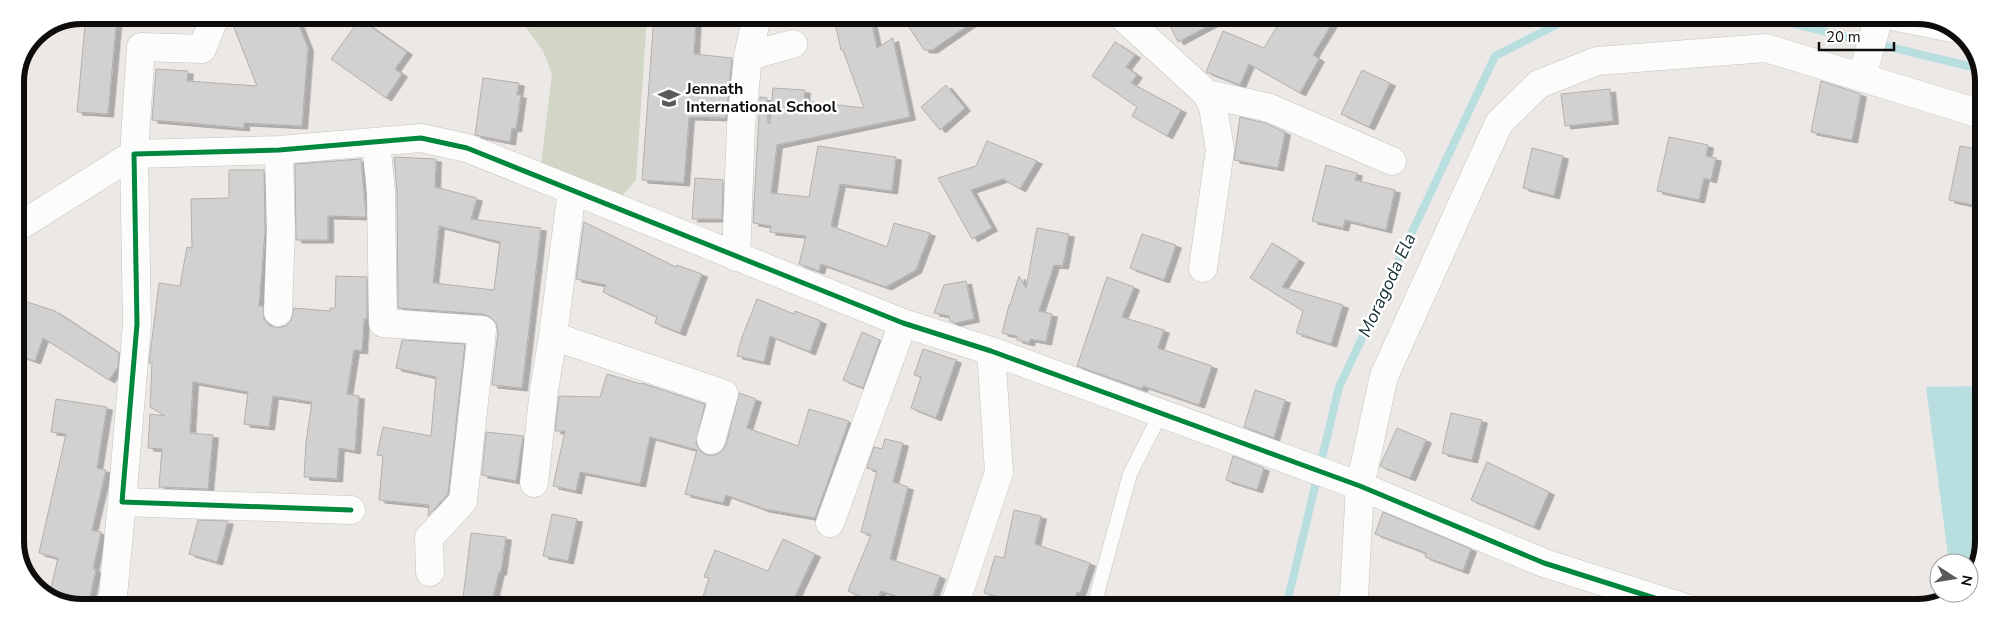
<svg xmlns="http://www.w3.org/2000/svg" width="1999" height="623" viewBox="0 0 1999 623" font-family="'Nunito Sans',sans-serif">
  <defs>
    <filter id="shadow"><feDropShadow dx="5.5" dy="3" stdDeviation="0" flood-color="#0004"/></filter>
  </defs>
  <rect width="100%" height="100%" fill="#ebe8e6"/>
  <path fill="#d1d6c7" d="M518 16H647L636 180 615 204 540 172 552 74 543 51Z"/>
  <path fill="#b9dee0" d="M1982 386V559L1969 578V563H1949L1926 387Z"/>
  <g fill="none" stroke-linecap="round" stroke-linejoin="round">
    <path stroke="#b9dee0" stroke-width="8" d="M1651 17 1777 20 1981 69
      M1286 607 1339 387 1495 56 1572 17"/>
  </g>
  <path fill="#d3d1cf" stroke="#b2b0ae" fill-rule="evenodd" filter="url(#shadow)" d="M86 15H117L108 114 77 112Z
    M229 15H295L308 48 302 126 244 123V128L152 120 156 69 188 71 187 81 257 86Z
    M654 16H696L694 54 732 58 726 118 689 117 684 183 642 180Z
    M870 16 877 48 893 38 910 117 777 145 771 193 809 197 818 146 896 157 892 191 840 184 831 226 887 247 894 223 930 233 916 270 886 287 821 264 819 271 799 264 806 236 770 232 771 226 753 223 760 97 767 98 768 123H770L773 88 805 90 804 101 864 108 843 50H841L835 23Z
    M926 16H982L932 50H924L909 27Z
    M1165 16H1227L1178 42Z
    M1283 17H1336L1313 55 1319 59 1300 93 1249 64 1240 85 1206 72 1223 31 1264 48Z
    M360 19 407 52 395 69 402 74 386 98 331 59Z
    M1115 42 1135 55 1126 67 1137 75 1131 83 1181 110 1167 136 1132 116 1137 107 1092 76Z
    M1362 70 1390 83 1369 127 1341 114Z
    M483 78 519 83 517 95H521L516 129 512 128 510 142 475 135Z
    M1821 81 1861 94 1852 140 1811 132Z
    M946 85 965 108 940 130 921 107Z
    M1610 89 1613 121 1565 126 1561 94Z
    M1240 117 1265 123 1285 132 1278 168 1234 160Z
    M1669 137 1708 145 1706 156 1716 158 1711 180 1704 178 1699 200 1657 191Z
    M987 141 1037 161 1020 189 1003 179 971 190 992 228 972 239 938 178 976 166Z
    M1960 146 1984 150 1983 207 1949 200Z
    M1532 148 1563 156 1554 196 1523 188Z
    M394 157 436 159 435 187 477 198 471 219 541 228 522 388 492 385 498 332 496 323 490 317 483 314 398 308 397 192ZM439 226 500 242 494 290 433 283Z
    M361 159 366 217 328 216V240H296L295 164Z
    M1326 165 1357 173 1355 180 1395 190 1386 230 1345 220 1343 228 1312 221Z
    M229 170H264L265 231 259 306H263L264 319 269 325 277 328 286 326 291 320 294 308 330 311V308H335L336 276 367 277V319H364L362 351 354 350 347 394 359 396 355 451 339 448 337 479 304 477 306 442 312 402 273 396 269 427 244 424 248 392 193 382 190 433 213 435 208 489 159 487 162 449 148 448 150 414 165 416 150 407 152 363H149L159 283 180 286 187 247 192 248 191 199 229 198Z
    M695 178 723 180 722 219H692Z
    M584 222 676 267 677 265 702 274 680 333 655 323 657 317 603 292 606 285 576 279Z
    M1037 228 1069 234 1063 266 1054 265 1039 311 1052 314 1046 342 1030 339 1029 343 1017 340V336L1002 333 1009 305H1010L1019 276 1026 288Z
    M1142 234 1176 245 1164 280 1130 268Z
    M1272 243 1299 260 1282 287 1343 305 1331 344 1296 333 1303 311 1250 278Z
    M1107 277 1134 287 1122 317 1164 330 1158 348 1212 366 1199 405 1143 386 1142 389 1077 366Z
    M966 281 974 319 955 323 950 321 949 316 934 313 944 285Z
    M15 298 55 311 119 353 118 367 109 380 43 338 35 361 15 354Z
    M757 299 794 314 795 311 821 321 810 352 770 336 764 362 737 356 742 337Z
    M862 332 880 340 863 388 843 380Z
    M402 340 465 344 448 494 428 516 429 505 379 500 383 456 377 455 383 427 431 436 436 377 396 368Z
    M923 349 956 360 936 418 911 408 921 377 914 375Z
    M607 374 641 384 642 383 705 404 696 443 700 451 707 455H715L722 451 726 445 739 393 756 399 747 428 798 446 809 409 849 421 815 518 764 509 726 495 723 503 685 494 697 450 650 437 640 484 580 472 576 491 553 486 565 431H555L559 396 600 397Z
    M1255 390 1285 400 1274 438 1244 427Z
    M56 399 107 407 97 468 106 470 92 530 101 532 93 569H96L88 606H64L49 596 58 558 39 553 66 434 51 432Z
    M1451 413 1482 420 1472 460 1442 453Z
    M1397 428 1426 440 1410 478 1380 466Z
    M486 432 523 436 516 481 482 475Z
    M885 439 903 443 893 482 908 487 890 559 940 576 929 607 881 591 876 603 848 591 871 535 861 532 877 471 867 468 874 447 882 449Z
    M1233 456 1264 468 1257 490 1226 480Z
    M1487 462 1549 492 1534 527 1471 500Z
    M1014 510 1041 516 1035 544 1090 563 1080 593 1077 592 1073 607H1035L984 593 995 556 1004 558Z
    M1383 512 1471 549 1463 571 1425 557 1426 553 1375 534Z
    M552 514 577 519 568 561 543 556Z
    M198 520 228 521 217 562 189 554Z
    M471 533 506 537 501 572H499L491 606H462Z
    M783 539 815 554 790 607 700 606 709 578 704 577 715 550 768 571Z"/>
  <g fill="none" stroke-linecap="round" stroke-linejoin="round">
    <g stroke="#c6c3c2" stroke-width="15">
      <path id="service" d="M1101 607 1097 594 1130 474 1161 413"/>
    </g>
    <g stroke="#c6c3c2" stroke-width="29">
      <path id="minor" d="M1122 16 1207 94 1270 108 1392 161
        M1897 17 1952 28
        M748 56 757 16
        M1862 76 1879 17
        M376 142 381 192 383 323 482 330 463 501 429 538 430 572
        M572 190 553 336 724 394 711 440
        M15 229 134 154 141 47 202 49 212 24 209 15
        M736 257 741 126 748 56 793 44
        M1203 268 1220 150 1213 107 1207 94
        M278 312 281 231 279 150
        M534 483 544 390 553 336
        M351 510 122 502 137 324 134 154 279 150 421 138 467 148 903 323 991 351 1360 486 1544 563 1686 608
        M830 523 903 323
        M112 606 122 502
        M954 607 999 472 991 351
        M1349 607 1354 595 1360 486 1384 376 1499 123 1539 84 1597 61 1766 48 1984 115"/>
    </g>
    <use href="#service" stroke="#fcfcfb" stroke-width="14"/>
    <use href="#minor" stroke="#fcfcfb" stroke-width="28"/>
    <g stroke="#fff" stroke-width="8">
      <path id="cycleway" d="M351 510 122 502 137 324 134 154 279 150 421 138 467 148 903 323 991 351 1360 486 1544 563 1686 608"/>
    </g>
    <use href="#cycleway" stroke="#00873e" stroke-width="5"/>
  </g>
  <defs>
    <g id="school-bare" transform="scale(1.725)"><path d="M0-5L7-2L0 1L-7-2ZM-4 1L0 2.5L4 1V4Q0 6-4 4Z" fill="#5c5a58" stroke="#fff" stroke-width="2.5" paint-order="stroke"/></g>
  </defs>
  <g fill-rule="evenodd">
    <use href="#school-bare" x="669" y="98"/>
  </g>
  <g text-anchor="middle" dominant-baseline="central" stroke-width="5" stroke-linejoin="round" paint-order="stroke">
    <g font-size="16" font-weight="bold" fill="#0f0d0b" stroke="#fff" text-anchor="start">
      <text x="686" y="89">Jennath<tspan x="686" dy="18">International School</tspan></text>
    </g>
    <g font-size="18" font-style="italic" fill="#122e31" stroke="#fff">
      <text transform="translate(1387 285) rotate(-65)">Moragoda Ela</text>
    </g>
  </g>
  <path d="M0 0H1999V623H0ZM82 24H1917A58 58 0 0 1 1975 82V541A58 58 0 0 1 1917 599H82A58 58 0 0 1 24 541V82A58 58 0 0 1 82 24Z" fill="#fff" fill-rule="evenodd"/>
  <path fill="none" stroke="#0f0d0b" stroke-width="6" d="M82 24H1917A58 58 0 0 1 1975 82V541A58 58 0 0 1 1917 599H82A58 58 0 0 1 24 541V82A58 58 0 0 1 82 24Z"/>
  <g transform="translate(1954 578) rotate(102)"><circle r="24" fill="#ffffff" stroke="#9f9e9d"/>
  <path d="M0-4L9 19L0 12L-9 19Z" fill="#5c5a58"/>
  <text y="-8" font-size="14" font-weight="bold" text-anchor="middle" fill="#0f0d0b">N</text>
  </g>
  <path d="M1819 42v8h75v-8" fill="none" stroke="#0f0d0b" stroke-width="2.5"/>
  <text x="1826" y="42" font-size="15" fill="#0f0d0b" stroke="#ffffff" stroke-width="4" paint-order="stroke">20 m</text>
</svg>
